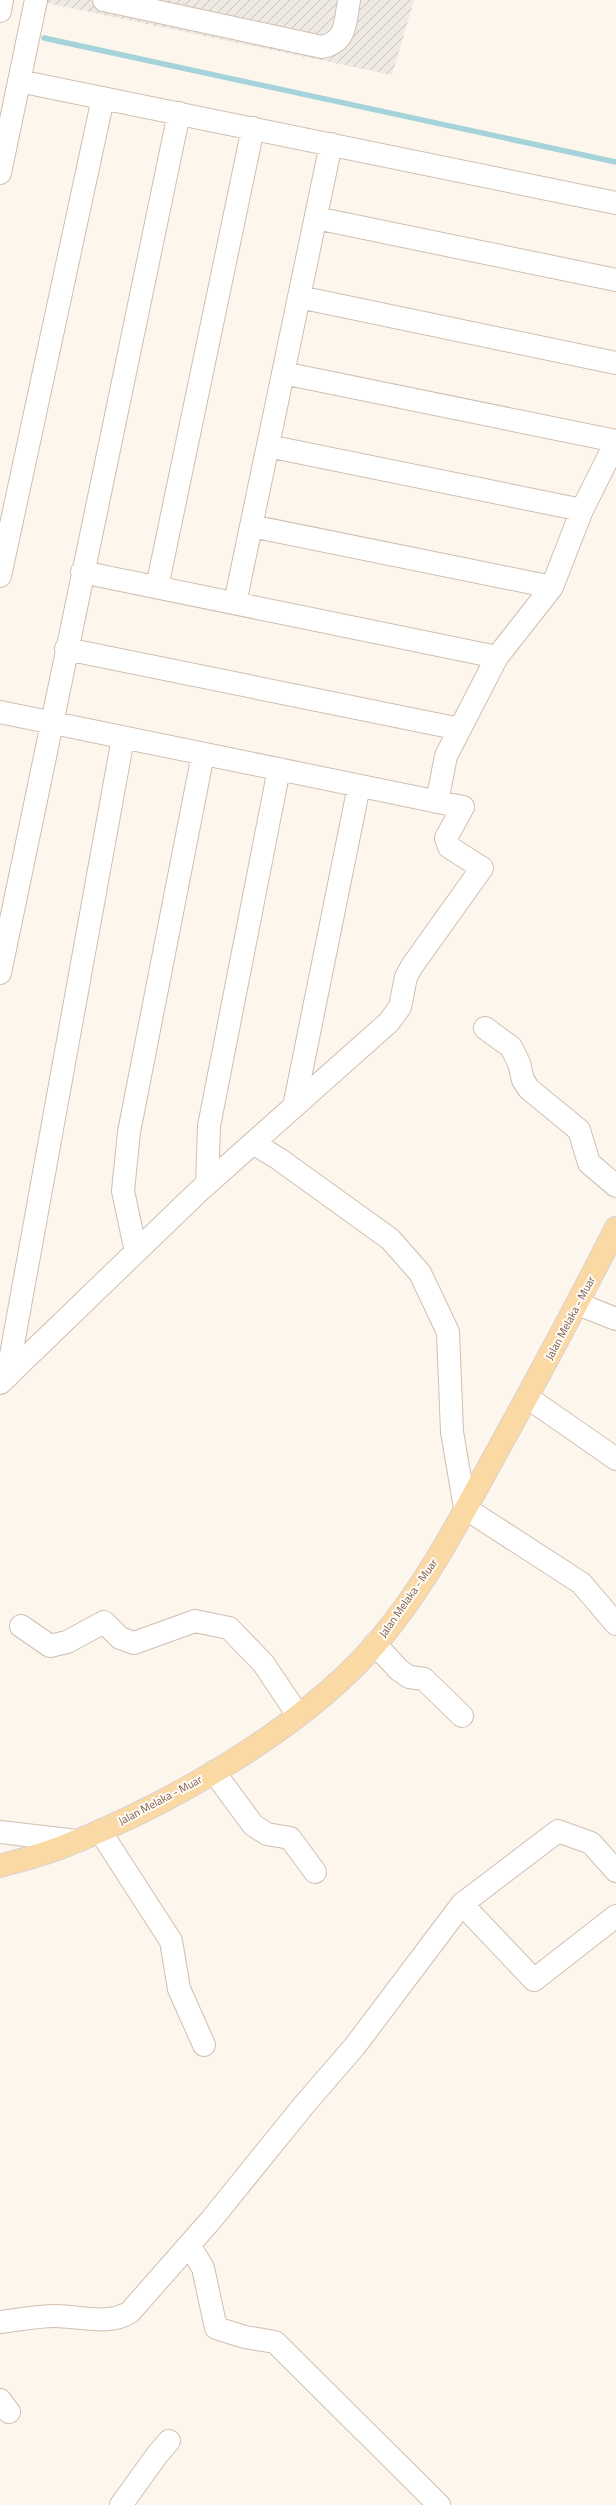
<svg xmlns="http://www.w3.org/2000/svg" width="616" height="2505" viewBox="0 0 616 2505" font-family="'Titillium Web',sans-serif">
  <defs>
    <pattern id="industrial-furrows" width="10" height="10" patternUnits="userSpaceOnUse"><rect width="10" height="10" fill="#efe9e4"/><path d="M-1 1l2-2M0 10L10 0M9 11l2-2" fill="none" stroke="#c7c0bb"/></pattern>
  </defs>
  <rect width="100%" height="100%" fill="#fdf6ec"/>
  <path fill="url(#industrial-furrows)" d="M32 0H414L392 75Z"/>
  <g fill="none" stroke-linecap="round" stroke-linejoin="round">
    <path stroke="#a5d3da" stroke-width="5.5" d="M44 38 616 162"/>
    <g stroke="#d1beb0" stroke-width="24">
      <path id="minor" d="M104 0 322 47C347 42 345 22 349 0
        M0 11 2 0
        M19 81 616 203
        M0 173 36 0
        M316 218 616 280
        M299 297 616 363
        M283 373 616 441
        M268 446 582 510
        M251 526 552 587
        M82 572 497 657
        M0 576 103 98
        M157 587 253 128
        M235 603 331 144
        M66 649 460 729
        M0 712 463 807 446 838 449 847 482 868 412 966 406 977 400 1007 389 1022 198 1192 0 1383
        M437 802 446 756 497 657 552 587 582 510 616 442
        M0 973 179 113
        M485 1028 511 1047 519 1063 523 1080 529 1089 579 1130 589 1163 616 1186
        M294 1107 359 786
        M253 1143 279 1159 390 1239 420 1273 448 1332 452 1432 465 1508 581 1583 616 1624
        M207 1184 209 1126 279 769
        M136 1252 123 1191 129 1132 203 754
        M578 1304 616 1319
        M7 1377 123 738
        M527 1397 616 1459
        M21 1626 50 1646 67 1642 104 1622 120 1638 134 1643 195 1621 229 1628 263 1663 298 1715
        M375 1644 399 1670 409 1677 424 1679 462 1716
        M214 1772 253 1825 267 1834 290 1838 315 1872
        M100 1831 171 1941 179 1989 204 2045
        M0 1832 77 1841
        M462 1904 534 1980 616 1916
        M189 2245 203 2268 216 2328 245 2337 275 2342 439 2505
        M0 2322C18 2320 37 2316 55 2316 79 2316 109 2326 130 2312L211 2220 304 2105 355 2046 462 1904 558 1831 591 1843 616 1871
        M0 2400 9 2412
        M121 2505 157 2455 169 2441"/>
    </g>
    <g stroke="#dad1cd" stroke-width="24">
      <path id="major" d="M0 1866C21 1860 42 1855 62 1847 169 1805 307 1727 381 1638 427 1583 460 1519 494 1457 536 1381 577 1305 616 1228"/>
    </g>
    <use href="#minor" stroke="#fff" stroke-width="22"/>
    <use href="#major" stroke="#fbd9a5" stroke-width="22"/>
  </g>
  <g text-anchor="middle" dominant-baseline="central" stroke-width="4" stroke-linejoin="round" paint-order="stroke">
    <g font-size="11" fill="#7a5c4d" stroke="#fffaf3">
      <text transform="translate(570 1318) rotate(-62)">Jalan Melaka - Muar</text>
      <text transform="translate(408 1598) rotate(-55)">Jalan Melaka - Muar</text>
      <text transform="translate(160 1800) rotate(-28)">Jalan Melaka - Muar</text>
    </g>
  </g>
</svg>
